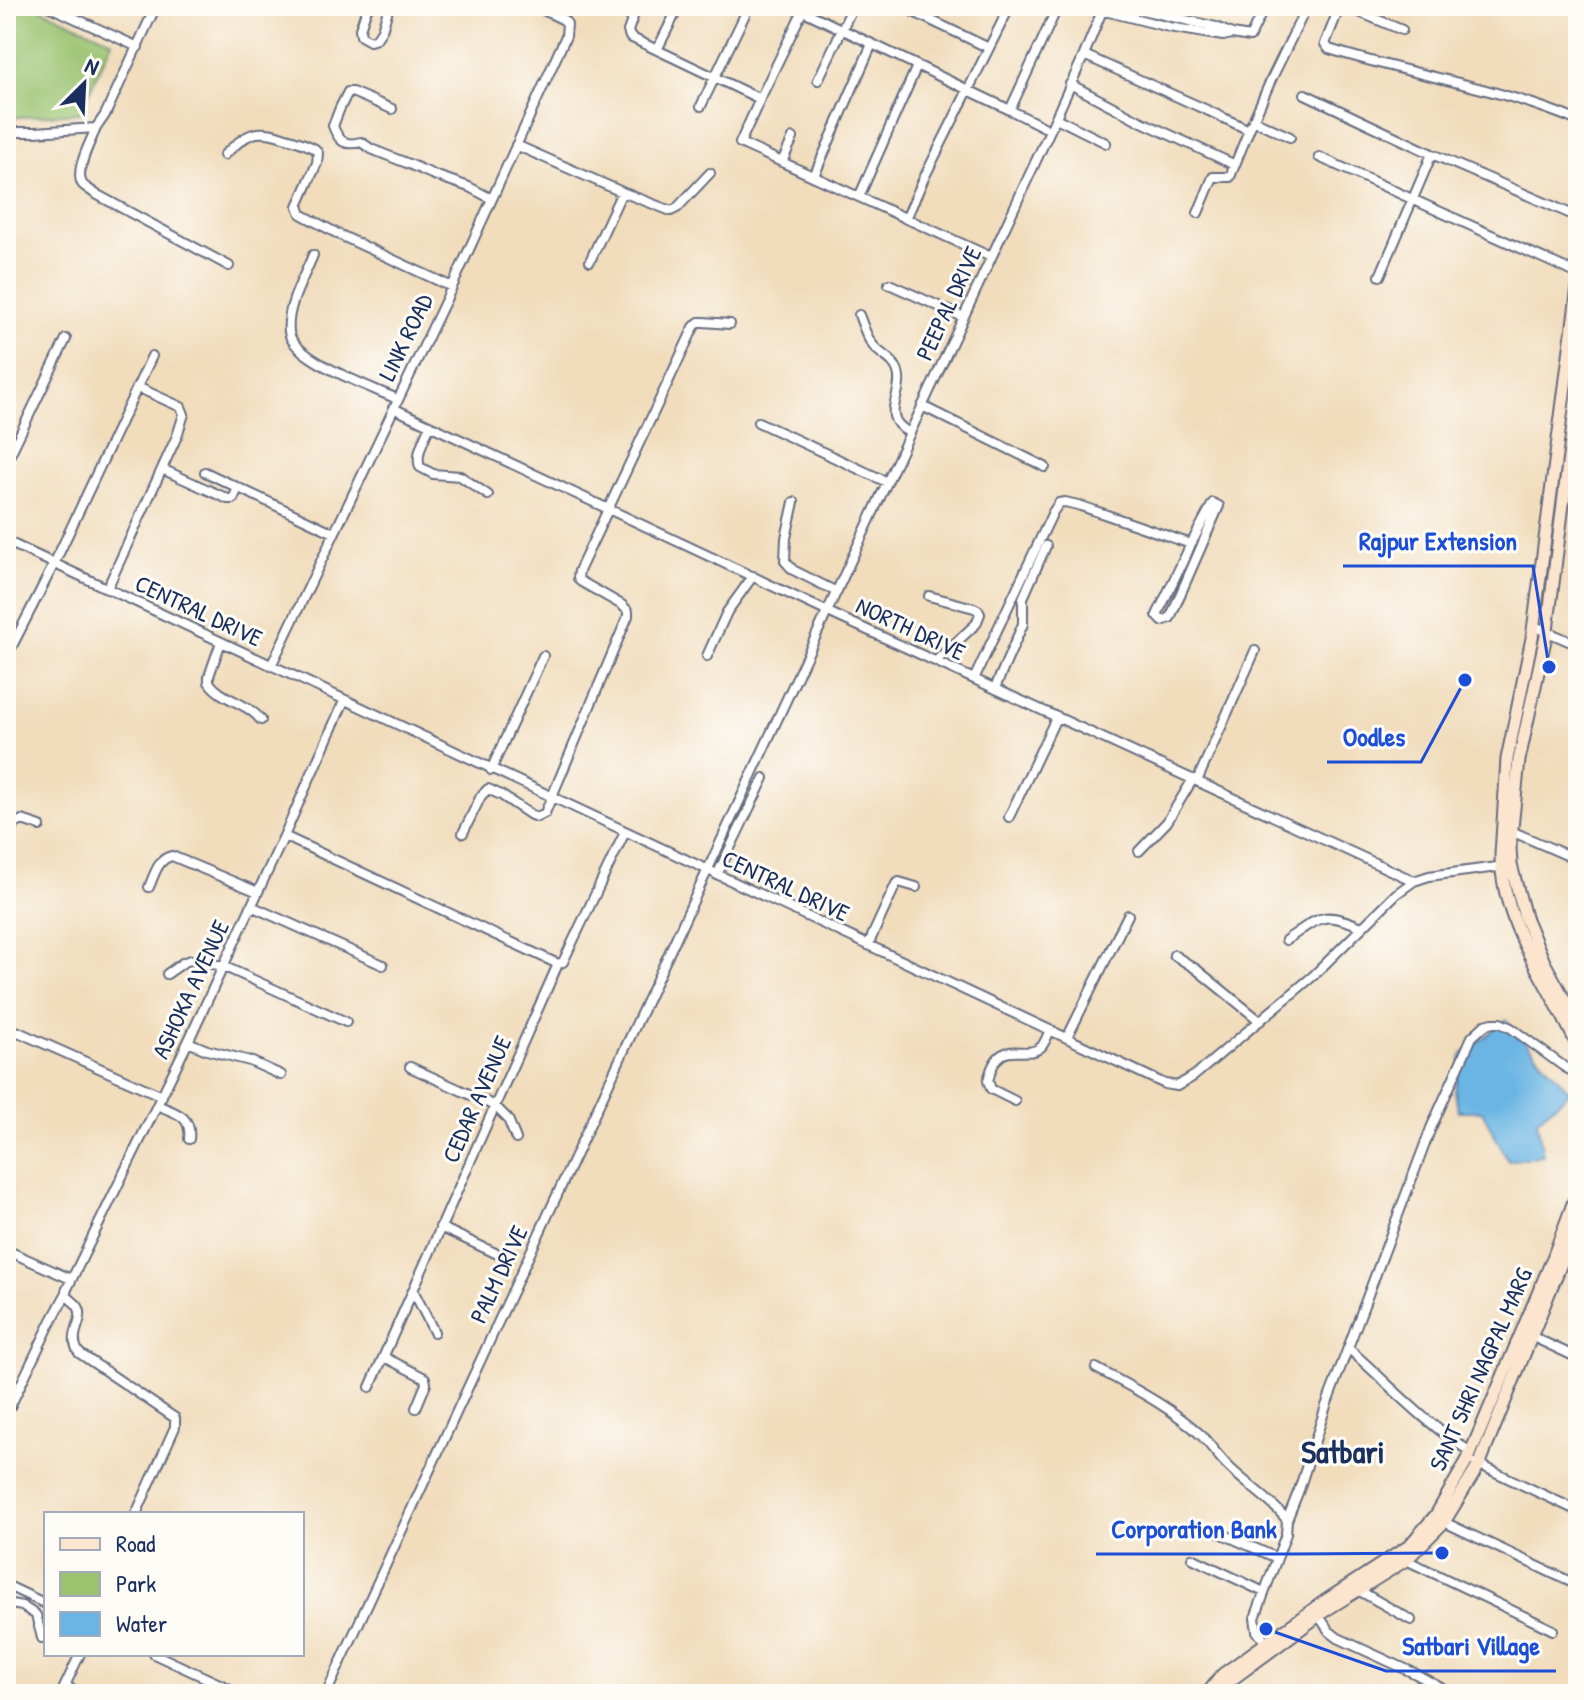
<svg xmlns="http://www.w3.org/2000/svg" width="1584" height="1700" viewBox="0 0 1584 1700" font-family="'Patrick Hand',sans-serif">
  <rect width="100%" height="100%" fill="#fdfcf7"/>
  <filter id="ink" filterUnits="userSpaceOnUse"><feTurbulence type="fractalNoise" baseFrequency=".0125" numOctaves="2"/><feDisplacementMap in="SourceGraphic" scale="16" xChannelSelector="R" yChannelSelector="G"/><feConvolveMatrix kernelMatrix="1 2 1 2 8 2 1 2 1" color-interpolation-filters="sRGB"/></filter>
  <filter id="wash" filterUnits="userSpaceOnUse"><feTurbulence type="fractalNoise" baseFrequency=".006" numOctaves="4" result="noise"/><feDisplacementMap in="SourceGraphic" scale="32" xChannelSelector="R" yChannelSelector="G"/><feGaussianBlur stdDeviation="1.8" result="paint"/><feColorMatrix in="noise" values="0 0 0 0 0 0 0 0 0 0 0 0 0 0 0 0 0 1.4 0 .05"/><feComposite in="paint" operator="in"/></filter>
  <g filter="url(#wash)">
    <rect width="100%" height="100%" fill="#f1dcbb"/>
    <path fill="#9ac36f" stroke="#5a7966" stroke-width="2" d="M6 6H35L112 41 80 113 6 118Z"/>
    <path fill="#6bb5e4" stroke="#4372a1" stroke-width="2" d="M1506 1020 1570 1092 1537 1120 1543 1155 1508 1161 1482 1111H1458L1455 1091 1462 1055Z"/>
  </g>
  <g filter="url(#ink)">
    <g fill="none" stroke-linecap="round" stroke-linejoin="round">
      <g stroke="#666c7f" stroke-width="12">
        <path id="street" d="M48 6 138 47
          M370 6 367 8 360 29 361 36 370 41 376 39 382 30 389 6
          M637 6 628 31 630 37 760 99
          M793 6 1010 110
          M805 6 760 99 740 143 991 257
          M901 6 989 48
          M1085 6 1169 27 1223 36 1232 34 1250 37 1265 6
          M1125 6 1216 27 1232 34
          M1340 6 1325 44 1329 49C1411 75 1499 87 1578 121
          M1345 6 1402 30
          M657 50 679 6
          M1084 55 1209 111 1249 130 1271 80 1307 6
          M818 80 853 6
          M1070 84 1140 121 1235 165
          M1305 94 1432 154 1578 217
          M701 106 749 6
          M392 109 352 92H348L340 108 333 126C339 142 345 146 361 142L371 149 409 164 434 175 469 187 492 199
          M1056 118 1106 143
          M1253 120 1290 137
          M1044 127 1010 110 1058 6
          M96 128C91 141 73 173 83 185 84 186 93 192 94 193L229 266
          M6 132H35L96 128 105 115 156 6
          M516 145 622 192 671 211 677 208 710 173
          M224 155C246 135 254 127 283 137 294 140 305 143 315 149L318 153 317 163 298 206 301 214 340 235 452 287
          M1319 157 1578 274
          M782 162 793 138
          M814 176 872 44
          M859 197 917 66
          M1198 213 1213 177H1230L1249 130
          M906 219 924 178 1010 6
          M313 255C304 278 286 306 289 332 292 359 373 388 397 399
          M590 261 622 192
          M1380 276 1432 154
          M889 284 963 317
          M859 315C863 325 866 336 872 344 879 355 894 358 898 372 905 396 877 416 910 433
          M922 406 1045 467
          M393 408 828 612 1414 881
          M758 422 887 482
          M430 425C425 438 415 454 420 467L433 474 460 476 488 495
          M6 463 66 339
          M162 469 228 499H233L238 488
          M205 472 334 533
          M794 502 786 538 785 561 793 570 837 592
          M1213 503 1219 506 1170 618 1162 621 1157 615 1191 544Z
          M6 541 1165 1084 1177 1086 1194 1076 1313 976 1396 894 1414 881 1429 876 1505 866
          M107 589 177 436 184 414 181 407 137 387
          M929 596 974 608 978 610 980 614 976 624 936 661
          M1534 626 1578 645
          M221 642 209 676V682C221 700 247 702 261 720
          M707 656 727 612 753 576
          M6 658 54 564 152 356
          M271 666 452 287 566 36 567 24 564 20 535 6
          M974 679 1053 512 1059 503 1065 502 1078 505 1191 544
          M995 688 1023 624V598L1046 546
          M491 770 543 656
          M1197 781 1255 651
          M1009 817 1057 716
          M1511 831 1578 860
          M463 833 481 796 488 789 501 795 531 815 537 817 545 813 628 616V611L622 605 580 581 578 578 579 571 694 327 699 322H703L730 324
          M284 836 558 964
          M6 837 15 824 22 820 40 826
          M1139 851 1167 822 1193 779
          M717 875 764 778
          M149 887C154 876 158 858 172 856L258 892
          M251 906 383 965
          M1286 940C1321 917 1321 910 1362 927
          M868 945 896 884 899 882 916 887
          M1174 955 1196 969 1260 1021
          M167 974 184 962 191 960 223 966 346 1022
          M16 1031 162 1096
          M1067 1038 1128 915
          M188 1042 207 1050 250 1061 281 1075
          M410 1067 495 1106 508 1119 516 1139
          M1015 1101 991 1089 988 1081C999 1033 1024 1062 1041 1047 1045 1043 1047 1036 1050 1030
          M157 1105C175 1113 192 1115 189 1139
          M440 1227 508 1259
          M6 1250 71 1279
          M413 1290 434 1332
          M1533 1337 1578 1358
          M1348 1348C1389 1384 1425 1424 1471 1452
          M384 1357 425 1378 426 1384 416 1408
          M1096 1368C1133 1388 1171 1407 1202 1436 1212 1447 1220 1459 1231 1469 1250 1487 1270 1499 1287 1520L1286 1534 1255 1618 1257 1631 1269 1647
          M370 1387 558 964 563 962 625 832
          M6 1415 50 1324 66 1294
          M1476 1463 1578 1511
          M136 1514 175 1427V1418L79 1353C66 1333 88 1319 77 1305 74 1302 70 1299 67 1296L66 1291 188 1042 284 836 344 701
          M1287 1520 1299 1490 1326 1406 1431 1128 1472 1037 1485 1025 1493 1023H1500L1511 1028 1563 1066 1570 1070H1578
          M1444 1522 1573 1583
          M1218 1532 1277 1558
          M1192 1558 1264 1592
          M1406 1560 1553 1630
          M6 1585 46 1604
          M1358 1590 1411 1620
          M6 1603 22 1606 36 1615 42 1638
          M1319 1616 1329 1631 1338 1638 1414 1673 1452 1694
          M154 1654 228 1688
          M66 1685 77 1694
          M61 1694 80 1654
          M326 1694 1047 137 1084 55 1104 6"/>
      </g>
      <g stroke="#666c7f" stroke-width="15">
        <path id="secondary" d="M1578 287 1532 638 1507 759 1501 855C1502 928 1550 983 1578 1047
          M1578 385 1547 631 1519 760 1510 847 1511 865 1525 917 1544 962 1578 1024
          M1207 1694 1223 1674 1325 1601 1409 1546 1436 1515 1468 1459 1553 1258 1578 1190
          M1221 1694 1231 1680 1326 1610 1406 1560 1444 1522 1479 1465 1578 1222"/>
      </g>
      <use href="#street" stroke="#fff" stroke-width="8"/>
      <use href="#secondary" stroke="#fce5cf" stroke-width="11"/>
    </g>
  </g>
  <g text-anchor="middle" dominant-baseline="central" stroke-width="6" stroke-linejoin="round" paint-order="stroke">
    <g font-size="24" fill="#1b2f5e" stroke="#fdfcf7">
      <text transform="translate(948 303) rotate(-65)">PEEPAL DRIVE</text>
      <text transform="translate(405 337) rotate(-64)">LINK ROAD</text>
      <text transform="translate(199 610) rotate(25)">CENTRAL DRIVE</text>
      <text transform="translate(911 628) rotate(25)">NORTH DRIVE</text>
      <text transform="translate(786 885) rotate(25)">CENTRAL DRIVE</text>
      <text transform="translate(190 989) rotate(-65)">ASHOKA AVENUE</text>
      <text transform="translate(476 1099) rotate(-66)">CEDAR AVENUE</text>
      <text transform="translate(498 1274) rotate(-65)">PALM DRIVE</text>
      <text transform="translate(1480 1369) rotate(-66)">SANT SHRI NAGPAL MARG</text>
    </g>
    <g font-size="32" font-weight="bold" fill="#1b2f5e" stroke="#fdfcf7">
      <text x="1343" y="1451">Satbari</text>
    </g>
  </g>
  <path fill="none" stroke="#1d4ed8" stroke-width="3" d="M1549 667L1533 566H1343M1465 680L1421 762H1327M1442 1553L1293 1554H1096M1266 1629L1386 1671H1556"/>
  <g fill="#1d4ed8" stroke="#fdfcf7" stroke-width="3">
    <circle cx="1549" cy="667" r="8"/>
    <circle cx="1465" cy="680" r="8"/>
    <circle cx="1442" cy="1553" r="8"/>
    <circle cx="1266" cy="1629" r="8"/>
  </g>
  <g font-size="26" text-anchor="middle" font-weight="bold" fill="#1d4ed8" stroke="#fdfcf7" stroke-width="6" stroke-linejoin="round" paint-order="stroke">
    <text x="1438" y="550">Rajpur Extension</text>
    <text x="1374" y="746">Oodles</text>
    <text x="1194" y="1538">Corporation Bank</text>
    <text x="1471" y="1655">Satbari Village</text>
  </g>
  <rect width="1584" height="1700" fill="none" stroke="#fdfcf7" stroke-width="32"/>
  <rect x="44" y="1512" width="260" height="144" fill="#fdfcf7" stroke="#a3aaba" stroke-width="2"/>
  <rect x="60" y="1538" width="40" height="12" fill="#fce5cf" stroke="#a3aaba" stroke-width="2"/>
  <text x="116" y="1552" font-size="24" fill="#1b2f5e">Road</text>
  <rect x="60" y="1572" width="40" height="24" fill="#9ac36f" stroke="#a3aaba" stroke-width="2"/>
  <text x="116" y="1592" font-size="24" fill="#1b2f5e">Park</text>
  <rect x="60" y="1612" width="40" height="24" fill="#6bb5e4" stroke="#a3aaba" stroke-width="2"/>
  <text x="116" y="1632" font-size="24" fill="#1b2f5e">Water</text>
  <g transform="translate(84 84) rotate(24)" stroke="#fdfcf7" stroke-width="6" paint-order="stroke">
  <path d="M0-6L14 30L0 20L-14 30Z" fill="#1b2f5e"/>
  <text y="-12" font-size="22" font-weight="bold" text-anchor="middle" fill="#1b2f5e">N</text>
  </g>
</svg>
